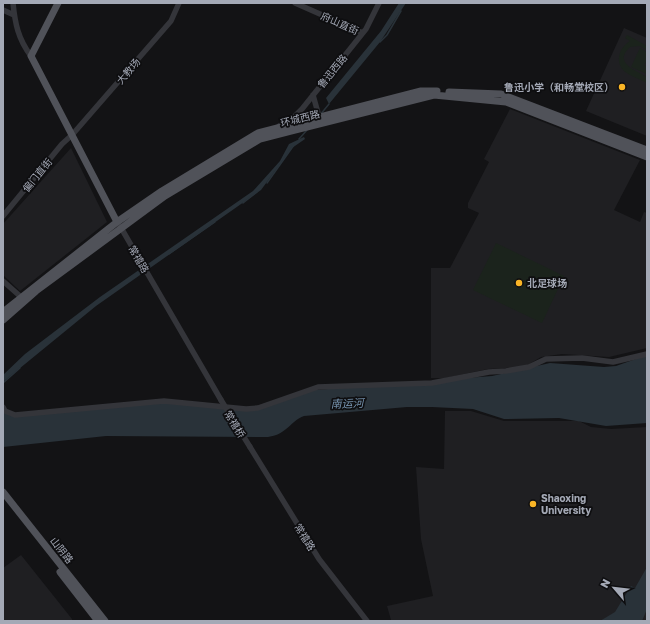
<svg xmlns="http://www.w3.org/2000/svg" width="650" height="624" viewBox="0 0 650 624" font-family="'Golos Text','Noto Sans SC',sans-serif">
  <rect width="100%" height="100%" fill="#131315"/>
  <path fill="#1f1f22" d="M624 28 647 38V136L586 111Z
    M510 109 640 160 614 210 640 222 644 212 647 213V348L609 357 562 354 541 357 524 367 488 369 445 378H431V268H450L479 213 468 208V203L489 162 484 159Z
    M71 148 107 222 20 291 3 275V224Z
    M445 411H471L504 421H579L591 427 611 429 647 427V621H393L391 620 387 606 433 596 421 539 416 467 444 469Z
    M21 555 72 619V620L70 621H3V568Z"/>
  <path fill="#1b231c" d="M627 35 647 46V50L639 46 630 47C613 63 635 70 647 77V83C640 79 630 76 624 71 614 61 620 47 630 41L625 38Z
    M640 48 647 52V61L644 65 647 66V74L631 67Z
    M496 243 564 276 542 323 473 290Z"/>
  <path fill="#293239" d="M399 3H406L380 42 329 104 326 98 381 31Z
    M304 137 305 139 292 148 261 190 96 306 3 382V375L25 354 100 297 253 191 280 161 289 144Z
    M647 355V423L606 426 559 418 504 419 473 409 432 407H407L304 416C290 421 288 434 268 437L106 436 3 447V411L6 414 161 403 251 408 303 391 492 376 550 363 604 367 616 366Z
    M647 567V609L642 621H600L615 612 631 586 635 588Z"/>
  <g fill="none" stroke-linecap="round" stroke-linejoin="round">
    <path stroke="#293239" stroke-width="1.5" d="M380 42 387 35 401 11
      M320 115 329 104
      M299 139 307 130
      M267 183 294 145
      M243 203 257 192
      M169 254 215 222
      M3 383 20 368"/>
    <path stroke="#34353a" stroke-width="5.5" d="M13 3C15 23 18 39 31 56
      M295 3 363 33
      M3 10 14 15
      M313 95 320 120
      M279 126 294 117 302 109 366 29 379 3
      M3 216 62 144 72 135 171 21 179 3
      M120 226 221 400
      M3 281 21 297
      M3 407 5 411 15 415 164 401 246 409 258 408 318 387 432 383 489 372 506 371 529 367 546 359 582 358 613 362 647 354
      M250 447 319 559 367 621"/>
    <path stroke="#505259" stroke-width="7" d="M58 3 31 56 117 222
      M449 92 501 94 647 150
      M3 312 117 222 162 191 258 133 421 91H437
      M3 320 36 291 165 196 260 139 291 131 434 95 506 102 647 157
      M3 492 105 621
      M60 572 98 621"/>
    <path stroke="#34353a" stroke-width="5.5" d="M221 400 250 447"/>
  </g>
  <g fill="#fab526" stroke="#0e0e10" stroke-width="1.5">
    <circle cx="622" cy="87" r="4"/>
    <circle cx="519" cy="283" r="4"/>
    <circle cx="533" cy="504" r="4"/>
  </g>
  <g text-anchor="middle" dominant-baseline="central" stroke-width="3.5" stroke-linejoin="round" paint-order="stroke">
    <g font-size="10" fill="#a4a9b6" stroke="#0e0e10">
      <text transform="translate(340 23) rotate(24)">府山直街</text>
      <text transform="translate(128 71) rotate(-49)">大教场</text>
      <text transform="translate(332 71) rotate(-51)">鲁迅西路</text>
      <text transform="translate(300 118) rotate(-14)">环城西路</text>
      <text transform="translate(37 175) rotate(-51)">偏门直街</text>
      <text transform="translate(139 259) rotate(60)">常禧路</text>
      <text transform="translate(235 424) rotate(59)">常禧桥</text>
      <text transform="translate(305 537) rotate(58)">常禧路</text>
      <text transform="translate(62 550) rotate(52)">山阴路</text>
    </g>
    <g font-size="10" font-weight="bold" fill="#a4a9b6" stroke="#0e0e10" text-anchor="start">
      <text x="614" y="87" text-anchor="end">鲁迅小学（和畅堂校区）</text>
      <text x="527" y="283">北足球场</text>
      <text x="541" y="498">Shaoxing<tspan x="541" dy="12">University</tspan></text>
    </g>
    <g font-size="11" font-style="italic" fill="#7997b3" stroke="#0e0e10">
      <text transform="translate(347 403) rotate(-2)">南运河</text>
    </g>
  </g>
  <rect width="650" height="624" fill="none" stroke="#a4a9b6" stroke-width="8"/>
  <g transform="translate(614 588) rotate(298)" stroke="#0e0e10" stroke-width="3" paint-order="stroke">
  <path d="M0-3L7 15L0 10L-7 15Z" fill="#a4a9b6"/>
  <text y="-6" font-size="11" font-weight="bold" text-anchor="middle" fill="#a4a9b6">N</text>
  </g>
</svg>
